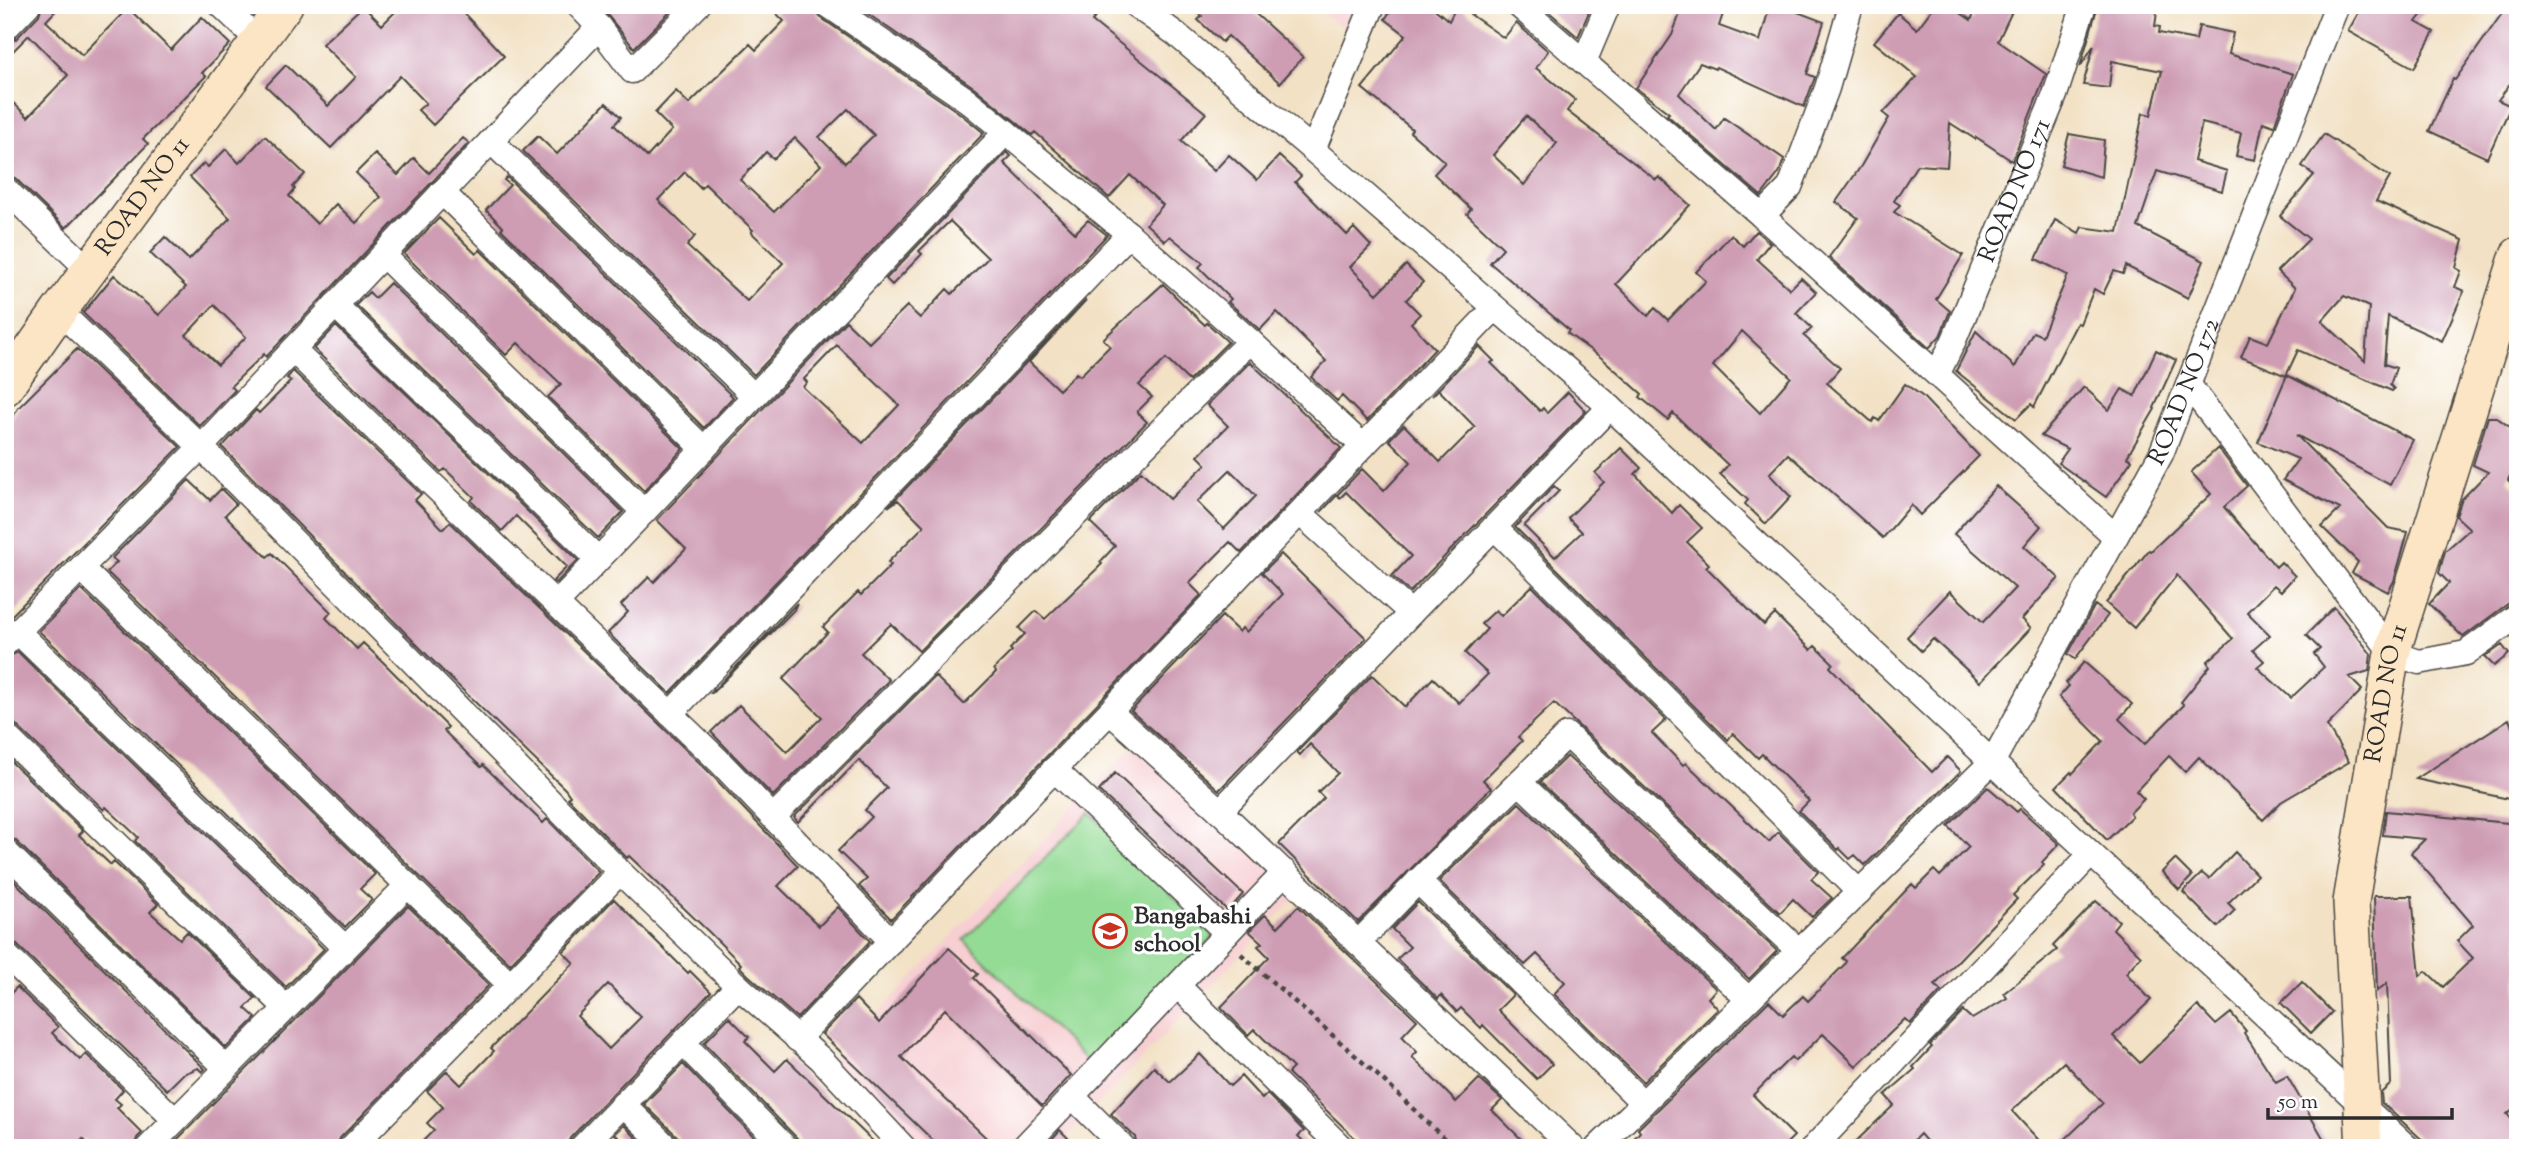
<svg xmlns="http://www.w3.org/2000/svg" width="2523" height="1153" viewBox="0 0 2523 1153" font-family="'Sorts Mill Goudy',serif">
  <rect width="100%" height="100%" fill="#fff"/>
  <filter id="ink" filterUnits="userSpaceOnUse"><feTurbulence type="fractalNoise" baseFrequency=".0143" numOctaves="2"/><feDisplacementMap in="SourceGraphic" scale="14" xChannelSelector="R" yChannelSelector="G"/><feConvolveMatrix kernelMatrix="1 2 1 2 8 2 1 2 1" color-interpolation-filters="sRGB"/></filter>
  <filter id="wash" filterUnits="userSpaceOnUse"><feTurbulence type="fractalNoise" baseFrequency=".00686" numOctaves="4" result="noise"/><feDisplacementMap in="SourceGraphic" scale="28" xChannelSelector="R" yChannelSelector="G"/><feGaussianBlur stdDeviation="1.57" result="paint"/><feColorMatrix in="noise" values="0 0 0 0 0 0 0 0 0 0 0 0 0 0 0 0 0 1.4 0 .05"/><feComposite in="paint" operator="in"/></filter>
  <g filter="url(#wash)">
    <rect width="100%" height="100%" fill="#f2e1c4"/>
    <path fill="#f7cfd2" d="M1311 5H1354L1345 29Z
      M1134 745 1297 896 1056 1148H915L827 1067Z"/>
    <path fill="#94db95" stroke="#608360" stroke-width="2" d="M1090 813 1214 936 1089 1063 964 940Z"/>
    <g id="blocks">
      <path fill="#ce9cb3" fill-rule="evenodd" d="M42 5H61L46 21 82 55 128 8 171 50 202 17 230 44 202 73 206 76 143 139 148 144 66 228 15 178 5 175V95L28 117 68 75 29 35 5 59V43L16 39 39 15Z
        M402 5H456L504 56 433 125 418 110 426 103 400 76 331 148 266 86 286 65 328 106 356 77 322 44 363 6 382 25Z
        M599 5H677L634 48Z
        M768 5H813L820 17 958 112 984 133 754 375 523 151 538 136 557 154 606 103 621 117 614 125 647 157 672 130 655 113 676 91 689 104 750 44 756 50 784 21ZM848 109 874 135 845 163 819 137ZM795 138 821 165 774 212 740 180 766 152 774 159ZM685 172 701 188 705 184 753 230 751 232 783 263 747 301 687 246 695 236 658 200Z
        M855 5H1089L1099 13 1092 21 1206 113 1181 141 1214 171 1229 155 1257 180 1279 156 1301 176 1295 182 1347 235 1354 228 1371 246 1350 267 1377 294 1406 265 1423 282 1406 300 1420 314 1411 323 1435 349 1367 421 1342 396 1337 401 1311 377 1326 361 1277 312 1260 330 1228 302 1231 299 1199 267 1203 263 1170 236 1165 241 1146 224 1163 205 1130 175 1109 198 1035 132 1032 135 975 88Z
        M1188 5H1246L1303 57 1280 83 1228 36 1222 42 1198 20 1202 16Z
        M1395 5H1430L1449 21 1457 5 1504 38 1516 23 1548 51 1536 68 1575 100 1567 111 1656 180 1659 177 1690 205 1616 284 1648 316 1655 308 1668 320 1706 281 1696 272 1731 235 1743 246 1756 231 1770 243 1757 259 1790 289 1801 278 1816 292 1796 313 1812 328 1804 336 1840 368 1827 383 1872 422 1875 418 1879 421 1905 384 1922 396 1979 456 1920 515 1911 505 1883 538 1788 454 1769 474 1791 497 1766 524 1745 504 1748 500 1720 474 1728 465 1673 413 1668 420 1640 397 1642 394 1603 359 1567 333 1569 330 1490 263 1503 248 1467 214 1471 209 1434 174 1445 162 1410 132 1412 129 1362 88 1406 35 1385 19ZM1526 116 1557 143 1524 185 1493 155ZM1742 331 1791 377 1760 413 1713 366Z
        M1541 5H1592L1578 37Z
        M1686 5H1726L1719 26 1760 41 1770 5H1779L1824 22 1807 74 1815 77 1804 107 1716 67 1715 69 1700 63 1679 94 1716 130 1724 118 1784 159 1779 173 1761 196 1667 115 1669 113 1636 88 1672 35 1681 11 1684 12Z
        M1935 5H1949L1971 20 1978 5H2015L1998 41 2046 74 2012 161 1976 137 1975 139 1950 123 1947 167 1917 165 1894 201 1900 205 1894 212 1963 255 1936 299 1950 311 1940 336 1929 348 1829 257 1858 218 1836 202 1861 166 1889 118 1883 113 1917 77 1874 42 1898 13 1917 29Z
        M2098 5H2158L2155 26 2160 27 2159 33 2196 40 2199 26 2233 33 2229 54 2293 74 2274 126 2263 122 2255 160 2236 156 2241 133 2202 123 2194 161 2227 171 2222 191 2157 171 2138 227 2204 261 2188 298 2126 266 2123 274 2114 271 2103 294 2094 289 2080 324 2077 323 2034 407 2031 404 2016 419 1956 371 1976 331 2015 367 2033 332 2042 336 2068 275 2036 259 2055 220 2079 233 2082 227 2118 232 2143 113 2151 115 2162 71 2112 61 2109 88 2083 85 2094 45 2080 67Z
        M2363 5H2429L2416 22 2434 32 2414 68 2348 31Z
        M2508 5H2518V73L2498 100 2511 106 2487 158 2429 131 2453 79 2455 80Z
        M2069 134 2104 140 2101 177 2061 165Z
        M2324 134 2390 177 2376 201 2463 240 2456 268 2461 271 2455 287 2464 291 2442 341 2388 316 2384 364 2396 368 2390 385 2394 389 2392 391 2298 350 2286 376 2241 357 2250 336 2268 343 2295 288 2277 271 2309 239 2280 216 2314 175 2302 166ZM2344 296 2369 307 2365 361 2322 321Z
        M265 136 305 174 293 187 295 189 289 196 317 224 336 204 356 223 381 197 356 173 375 154 398 175 414 158 429 173 463 138 469 143 266 357 264 354 231 386 235 390 200 426 83 313 114 275 159 315 186 287 150 253 165 237 189 260 230 218 190 177 204 163 208 167 226 149 239 163ZM214 305 246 337 218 365 186 335Z
        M1007 152 1011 156 1004 163 1075 233 1088 220 1107 235 670 693 608 633 628 612 621 605 649 577 654 582 686 549 657 520 846 321 869 343 907 306 920 318 947 289 952 294 988 258 950 221 919 251 922 254 892 285 886 279ZM837 345 899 405 863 443 803 387 807 382 804 379Z
        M507 177 733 397 704 428 501 229 503 227 486 210 510 185 504 180Z
        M439 218 476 254 480 250 683 449 644 491 548 397 561 384 518 343 506 355 404 254Z
        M390 283 623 512 598 538 356 305 369 292 375 298Z
        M1163 284 1193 314 1205 325 1207 323 1228 342 1189 381 1166 359 1139 385 1152 397 1137 412 1147 422 919 651 891 624 861 653 889 680 773 796 711 732 739 705 787 752 822 717 783 679 828 632 823 627 858 592 861 595 891 565 888 562 924 526 898 500 888 507 1086 300 1029 362 1059 390 1076 373 1080 376 1110 346 1103 339Z
        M336 326 578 560 556 583 553 581 567 567 516 516 502 531 471 501 474 497 445 469 441 472 314 349Z
        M1479 346 1494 361 1491 363 1540 411 1543 408 1547 413 1568 392 1586 411 1410 592 1392 576 1411 556 1346 492 1340 498 1337 495 1321 512 1362 469 1384 491 1411 462 1389 440 1404 425 1440 462 1475 427 1438 389 1432 396Z
        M77 349 180 447 5 622V431L18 408Z
        M2156 350 2176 360 2154 408 2155 409 2127 457 2132 460 2106 497 2058 463 2068 449 2041 436 2084 387 2109 410 2122 389 2135 396Z
        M1250 362 1341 448 1241 553 1230 542 1189 583 1201 595 891 919 859 886 867 879 838 851 872 817 865 810 887 788 859 760 798 822 794 817 935 676 964 704 996 672 994 669 1012 651 1010 649 1025 634 1019 628 1036 611 1045 619 1102 564 1100 562 1115 546 1090 522 1141 471 1170 499 1206 464 1198 456 1228 426 1207 405ZM1230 470 1256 496 1224 529 1197 502Z
        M293 371 421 494 415 500 443 529 450 522 708 771 798 866 778 886 819 926 838 907 870 941 797 1018 748 975 739 966 741 964 709 932 629 856 627 858 568 798 570 796 565 789 442 670 222 447 256 410 259 413 291 381 287 378Z
        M2287 375 2413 440 2390 485 2296 435 2388 528 2408 532 2394 581 2388 592 2352 573 2358 562 2322 527 2340 509 2283 480 2298 459 2258 442Z
        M2488 417H2496L2518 433V458L2508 480 2518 490V600L2509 603 2463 637 2429 604 2449 583 2439 573 2445 551 2470 529 2456 516 2462 499 2488 472 2473 465Z
        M1621 448 1641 468 1635 474 1672 513 1679 505 1702 528 1687 542 1709 564 1706 567 1764 625 1775 614 1811 650 1815 646 1833 663 1830 667 1932 772 1947 757 1961 771 1865 865 1855 855 1850 859 1839 848 1838 850 1799 811 1809 801 1762 754 1758 758 1733 733 1728 740 1515 527 1554 486 1559 491 1524 526 1555 557 1582 532 1568 518 1604 482 1595 473Z
        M2218 448 2247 486 2224 507 2276 567 2281 562 2295 576 2281 591 2274 585 2247 612 2270 635 2253 650 2264 661 2257 667 2291 698 2324 667 2314 654 2320 649 2306 635 2334 607 2371 654 2369 671 2349 677 2362 690 2327 726 2349 762 2281 802 2263 820 2199 757 2185 772 2169 756 2136 791 2144 799 2130 813 2132 816 2107 840 2056 787 2071 772 2072 774 2103 741 2059 697 2069 686 2066 683 2084 662 2132 704 2119 719 2145 744 2184 705 2181 702 2210 666 2207 662 2233 639 2177 575 2134 628 2106 603 2149 550 2151 551 2211 494 2191 472Z
        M189 480 210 500 221 489 236 504 225 515 267 557 272 553 331 612 326 618 357 649 363 643 383 662 448 727 444 731 481 767 483 765 543 823 547 819 599 872 510 964 107 572 117 562 112 558Z
        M1996 486 2041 526 2024 546 2059 578 2022 619 2031 628 1980 682 1933 639 1921 651 1907 637 1950 591 1983 622 2015 588 1954 534Z
        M1281 554 1366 638 1219 790 1131 711 1222 616 1239 632 1242 628 1246 632 1283 594 1262 573Z
        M1532 586 1666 720 1652 733 1683 765 1686 763 1769 842 1778 832 1818 872 1811 879 1832 898 1812 917 1793 899 1780 913 1554 703 1518 737 1522 741 1483 780 1491 788 1358 922 1279 844 1324 798 1318 792 1338 773 1310 744 1300 755 1297 752 1372 675 1405 707 1433 678 1459 703 1488 674 1465 653 1487 629 1481 624 1496 610 1501 616Z
        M81 589 375 874 360 889 372 900 345 927 39 631Z
        M797 603 794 610 712 693H711Z
        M2095 605 2108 615 2075 659 2068 654Z
        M2502 645 2509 654 2494 666 2485 657Z
        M18 652 324 949 286 987 135 841 138 837 106 807 104 810 15 724 5 721V658Z
        M2509 719 2518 744V801L2416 779Z
        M5 756 83 831 79 835 111 865 114 862 158 904 150 912 180 939 187 932 255 998 245 1008 256 1018 226 1048 15 840 5 837Z
        M1567 756 1777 951 1749 979 1540 782Z
        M1115 773 1243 894 1228 911 1099 791Z
        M1988 787 2017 812 2020 809 2059 844 2042 862 2044 865 2013 895 2017 899 1935 985 1941 991 1910 1024 1905 1019 1856 1066 1823 1034 1795 1061 1791 1057 1753 1095 1794 1136 1782 1148H1625L1640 1132 1638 1129 1769 1001 1783 1015 1803 996 1808 1001 1844 965 1846 961 1842 958 1912 884 1916 888 1934 870 1940 876 1969 847 1948 826Z
        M1519 803 1716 989 1708 998 1718 1009 1643 1082 1554 994 1565 982 1537 954 1525 965 1439 881Z
        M2386 811 2518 824V1104L2507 1114 2518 1126V1141L2511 1148H2431L2382 1103 2381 1093 2391 1084 2387 983 2377 991 2374 896H2412L2420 976 2426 971 2443 987 2473 958 2457 941 2473 925 2411 853 2425 839 2383 835Z
        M2235 852 2257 875 2228 903 2235 910 2218 927 2183 892 2202 873 2209 879Z
        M2175 859 2192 876 2179 890 2162 872Z
        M5 872 205 1069 202 1072 198 1068 183 1074 167 1090 15 943 5 940Z
        M614 899 688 973 690 971 711 992 570 1138 566 1148H416L434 1130 427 1123 443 1107 427 1091 447 1071 461 1085 494 1051 491 1048 574 963 563 952ZM608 984 641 1017 609 1049 577 1016Z
        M2096 901 2119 921 2113 929 2141 956 2126 973 2151 1000 2113 1036 2140 1063 2198 1006 2216 1025 2231 1013 2246 1031 2244 1033 2276 1082 2287 1076 2329 1148H2056L2103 1103 2064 1062 2012 1111 2046 1148H1932L1920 1134 1906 1148H1849L1894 1105 1885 1095 1915 1069 1913 1067 1932 1047 1930 1045 1963 1011 1972 1019 2007 998 2004 993 2057 950 2053 946Z
        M1418 902 1513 995 1498 1010 1552 1064 1537 1079 1483 1025 1481 1028 1461 1008 1457 1012 1441 995 1438 999 1397 959 1410 947 1392 929Z
        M408 906 489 985 340 1138 337 1148H169Z
        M1298 906 1417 1020 1402 1036 1417 1052 1412 1057 1456 1102 1479 1079 1502 1100 1492 1110 1530 1148H1365L1288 1073 1293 1068 1254 1029 1248 1035 1221 1007 1269 957 1258 946 1262 943 1249 931 1265 915 1278 927Z
        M949 948 978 974 974 978 1071 1075 1042 1106 945 1009 901 1057 997 1148H941L822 1034 856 999 879 1023Z
        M2302 982 2332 1012 2311 1033 2281 1003Z
        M17 987 58 1027 52 1033 80 1060 86 1054 123 1090 115 1099 121 1104 117 1108 142 1133 137 1138 134 1148H92L83 1139 75 1148H5V999Z
        M729 1017 749 1037 745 1041 775 1071 787 1059 880 1148H800L797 1138 704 1043Z
        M1200 1054 1230 1086 1241 1076 1262 1099 1267 1094 1304 1131 1298 1136 1310 1148H1138L1135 1137 1111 1114 1154 1067 1170 1082Z
        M683 1064 765 1148H682L678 1137 644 1104Z
        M624 1125 646 1148H628L615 1134Z
        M1060 1130 1078 1148H1044Z"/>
    </g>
  </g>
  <g filter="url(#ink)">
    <use href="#blocks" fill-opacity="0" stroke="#494642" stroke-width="2"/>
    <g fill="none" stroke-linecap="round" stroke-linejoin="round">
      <g stroke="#494642" stroke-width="27">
        <g id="street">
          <path d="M221 5 259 41"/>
          <path d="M578 5 599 27 632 71 698 5"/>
          <path d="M828 5 967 100 1006 132 1129 234 1250 341 1363 446"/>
          <path d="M1135 5 1176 34 1313 150 1610 407 2408 1148"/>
          <path d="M1518 5 1762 216 2115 536"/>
          <path d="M5 29 28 5"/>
          <path d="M1584 62 1608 5"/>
          <path d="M491 141 754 396"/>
          <path d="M1313 150 1373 5"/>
          <path d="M5 189 90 271"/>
          <path d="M442 192 704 449"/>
          <path d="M1762 216 1790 187 1827 88 1851 5"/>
          <path d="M383 255 644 512"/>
          <path d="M335 305 598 559"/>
          <path d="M59 311 201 447 620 872 738 986 821 1059 904 1148"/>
          <path d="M293 350 719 761 891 941"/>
          <path id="s1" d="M1938 373 1954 340 2055 95 2084 5"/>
          <path d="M2188 384 2392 653 2419 662 2466 653 2518 615"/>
          <path d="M1300 513 1411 613"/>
          <path d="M1494 527 1859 892"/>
          <path d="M81 568 503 978"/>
          <path d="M556 604 1006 132"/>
          <path d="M17 631 345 948"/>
          <path d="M5 644 201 447 599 27"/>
          <path d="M1110 712 1220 811 1573 1148"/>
          <path d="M670 714 1129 234"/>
          <path d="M5 735 285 1007"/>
          <path d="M1054 769 1227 933"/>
          <path d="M1519 782 1748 999"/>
          <path d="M1220 811 1610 407"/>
          <path d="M774 816 1250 341"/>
          <path d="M5 851 226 1068"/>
          <path d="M1418 881 1643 1103"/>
          <path d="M1358 943 1418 881 1567 735 1799 951"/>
          <path d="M5 954 175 1120"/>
          <path d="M1178 986 1342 1148"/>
          <path d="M797 1039 1495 308"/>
          <path d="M683 1043 786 1148"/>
          <path d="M1072 1096 1124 1148"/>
          <path d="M623 1104 668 1148"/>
          <path d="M148 1148 408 885"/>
          <path d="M351 1148 620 872"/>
          <path d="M581 1148 738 986"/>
          <path d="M1023 1148 1285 872"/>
          <path id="s2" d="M1597 1148 1993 761 2161 454 2337 5"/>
          <path d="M1813 1148 2091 854"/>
        </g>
      </g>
      <g stroke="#494642" stroke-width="38">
        <g id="secondary">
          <path id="s3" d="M5 388 59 311 285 5"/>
          <path id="s4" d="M2364 1148 2351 902 2392 653 2518 255"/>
        </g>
      </g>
      <path stroke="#494642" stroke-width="4.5" stroke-dasharray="5 5" stroke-linecap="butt" d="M1241 954 1384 1081 1454 1148"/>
      <use href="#street" stroke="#fff" stroke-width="24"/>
      <use href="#secondary" stroke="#fce5c4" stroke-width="35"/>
    </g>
  </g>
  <defs>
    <g id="school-ring" transform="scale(1.75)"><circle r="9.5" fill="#fff" stroke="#c8321e" stroke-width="1.5"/><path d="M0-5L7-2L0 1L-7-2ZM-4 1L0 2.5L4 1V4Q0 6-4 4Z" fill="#c8321e"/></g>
  </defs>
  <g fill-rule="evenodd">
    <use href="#school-ring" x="1110" y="931"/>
  </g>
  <g text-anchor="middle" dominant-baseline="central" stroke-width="6" stroke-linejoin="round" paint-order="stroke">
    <g font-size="24" fill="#2b2b2b" stroke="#fff">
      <text stroke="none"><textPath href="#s1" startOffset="198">ROAD NO 171</textPath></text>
      <text stroke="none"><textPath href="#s3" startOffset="236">ROAD NO 11</textPath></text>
      <text stroke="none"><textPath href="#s2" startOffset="970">ROAD NO 172</textPath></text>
      <text stroke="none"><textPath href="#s4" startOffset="458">ROAD NO 11</textPath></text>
    </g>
    <g font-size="24" font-weight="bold" fill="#2b2b2b" stroke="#fff" text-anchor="start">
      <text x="1134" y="917">Bangabashi<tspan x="1134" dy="28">school</tspan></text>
    </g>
  </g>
  <rect width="2523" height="1153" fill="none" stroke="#fff" stroke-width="28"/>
  <path d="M2268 1108v10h184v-10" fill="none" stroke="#2b2b2b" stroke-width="3.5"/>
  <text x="2278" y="1108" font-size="21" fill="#2b2b2b" stroke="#ffffff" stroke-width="5" paint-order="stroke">50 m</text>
</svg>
